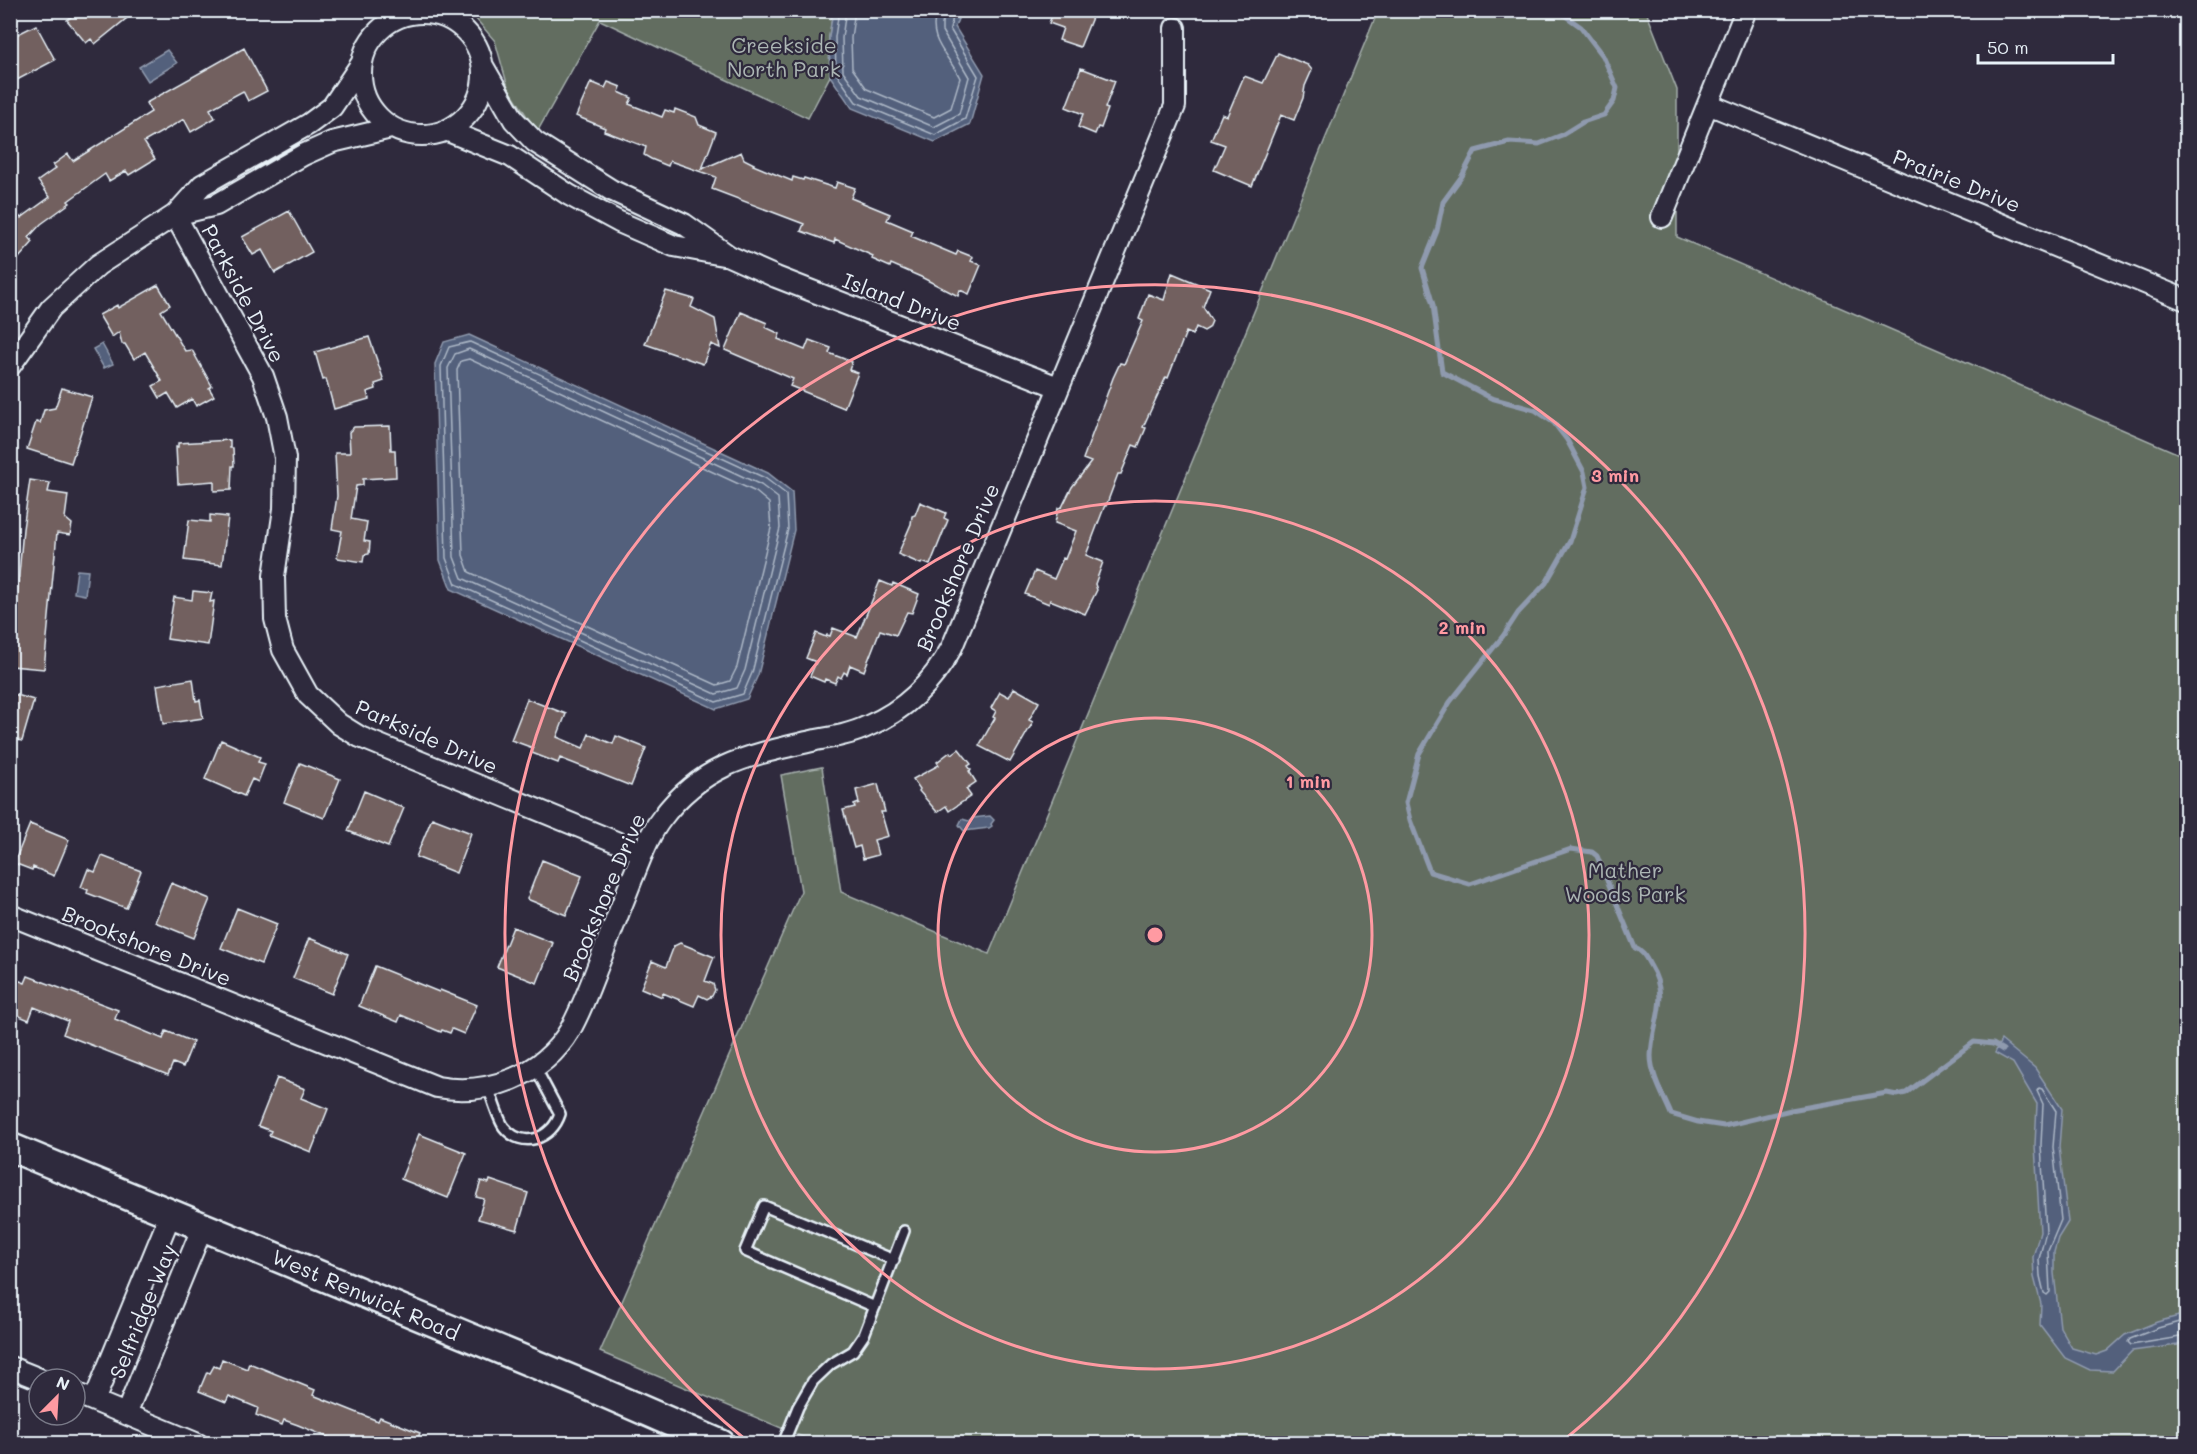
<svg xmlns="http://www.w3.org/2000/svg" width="2197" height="1454" viewBox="0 0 2197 1454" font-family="Mali,sans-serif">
  <rect width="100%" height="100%" fill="#2f2a3d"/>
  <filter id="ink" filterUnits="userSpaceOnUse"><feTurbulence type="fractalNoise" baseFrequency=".0167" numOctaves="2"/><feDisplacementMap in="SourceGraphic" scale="12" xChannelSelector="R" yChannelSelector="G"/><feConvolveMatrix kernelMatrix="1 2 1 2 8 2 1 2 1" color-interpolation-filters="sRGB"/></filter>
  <g filter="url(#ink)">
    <path fill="#626d61" stroke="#a5afac" stroke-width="1.5" d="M469 11H833L829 37 830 76 808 118 600 20 537 132 508 87 495 41Z
      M1378 11H1646L1677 90V237L2186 457V1443H817L600 1352 801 891 781 775 822 767 841 892 989 954Z"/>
    <path fill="#53607c" stroke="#8f9aae" stroke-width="1.5" d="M833 10 961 11 955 27 984 74 970 124 935 142 852 108 830 76 829 37Z
      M167 50 177 63 148 81 139 67Z
      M469 335 768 473 792 492 794 530 758 675 747 699 716 709 451 589 440 560 435 364 444 342Z
      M102 344 113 364 104 368 93 349Z
      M77 570 88 571 85 595 74 593Z
      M990 816 994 820 991 824 992 826 989 828 964 831 959 825 962 819 969 821 973 818Z
      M2001 1040 2035 1068 2062 1109 2059 1147 2068 1222 2058 1238 2054 1252V1273L2060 1327 2072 1348 2096 1355 2107 1351 2125 1335 2157 1322 2186 1314V1340L2178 1345 2132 1351 2113 1371 2090 1370 2065 1358 2040 1325 2041 1304 2034 1277 2033 1257 2040 1232 2035 1145 2037 1104 2013 1063 1995 1053Z"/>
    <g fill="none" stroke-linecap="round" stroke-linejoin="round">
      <path stroke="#acb7c6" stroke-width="1.5" d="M839 10 835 37 836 73 856 102 935 135 965 119 978 76 950 29 955 10
        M846 10 842 38 843 71 861 96 934 127 959 114 969 77 942 31V24L947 10
        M855 10 851 38 852 68 867 89 934 117 951 108 960 78C948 54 926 40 937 10
        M470 342 765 478 786 494 788 529 752 673 743 694 716 702 456 584 446 558 441 366 449 347Z
        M469 349 761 485 778 498 780 528 745 670 737 688 716 694 462 578 454 557 448 368 455 354Z
        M469 359 756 492 769 503 771 528 737 667 730 681 717 685 469 572 463 555 457 370 461 361Z
        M2039 1088 2042 1089 2056 1111 2053 1147 2061 1220 2048 1251 2050 1292 2047 1295 2044 1293 2040 1276 2039 1259 2046 1232 2041 1145 2043 1104 2037 1091Z
        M2186 1320 2158 1328 2130 1339 2128 1342 2131 1345 2186 1336"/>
      <path stroke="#8f9aae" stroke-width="5" d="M1557 10 1581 27 1603 56 1617 88 1614 101 1604 115 1583 122 1562 135 1539 144 1509 142 1475 151 1462 176 1443 202 1437 231 1422 268 1433 305 1442 372 1491 398 1535 410 1554 423 1567 440 1584 472 1587 487 1570 541 1546 583 1518 613 1503 636 1450 702 1419 754 1406 803 1410 820 1430 872 1470 884 1571 849 1592 852 1597 856 1635 948C1643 951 1646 958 1650 965 1671 999 1652 1021 1651 1056 1651 1075 1664 1097 1671 1114L1698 1122 1724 1126 1791 1110 1887 1093 1897 1095 1906 1093 1974 1042 1993 1044 2003 1050"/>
    </g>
    <path fill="#72615f" stroke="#e8f1f8" stroke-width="1.5" d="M80 10H121L127 18 95 44 91 39 86 43 67 20Z
      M1054 10H1095L1080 47 1059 40 1063 28 1049 23Z
      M36 25 55 60 17 80 10 67V38Z
      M244 48 267 91 248 101 243 91 210 109 215 118 191 132 184 119 144 142 155 159 129 175 126 171 109 181 105 174 68 201 70 203 41 224 29 237 33 242 18 259 10 252V225L19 216 21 218 50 197 38 181 56 168 53 165 68 154 73 161 151 112 146 103Z
      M1278 53 1308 65 1312 70 1305 86 1303 98 1294 120 1281 115 1252 186 1214 170 1225 145 1211 140 1222 114 1227 116 1244 76 1263 83Z
      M1081 68 1115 81 1105 108 1108 109 1101 128 1098 127 1095 134 1078 127 1083 114 1066 107Z
      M591 82 605 88 608 82 621 87 619 92 632 98 629 104 662 117 665 110 674 113 675 109 696 117 699 125 716 132 702 169 741 152 744 159 754 164 753 165 792 181 793 177 803 180 804 178 835 188 837 182 855 188 851 198 890 214 887 220 913 231 911 236 956 255 958 251 973 257 971 261 981 265 969 294 960 290 958 296 921 277 891 264 890 267 872 259 873 256 835 239 834 243 801 231 804 224 712 189 716 177 670 161 668 166 651 159 644 155 646 147 604 131 605 128 576 116Z
      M289 211 312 252 275 273 262 250 253 255 242 237Z
      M1172 273 1210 289 1203 307 1212 321 1209 328 1204 331 1196 327 1193 335 1186 332 1168 378 1166 377 1143 427 1146 428 1138 447 1133 445 1121 474H1118L1106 506 1105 505 1086 555 1103 562 1095 584 1097 590 1085 614 1050 600 1049 604 1025 594 1035 571 1054 579 1063 558 1065 559 1076 531 1055 523 1058 508 1062 507 1072 487 1091 462 1083 459 1113 378 1120 363 1124 364 1143 321 1139 319 1148 294 1164 300Z
      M158 285 170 305 161 311 185 351 192 350 212 386 209 388 214 396 196 406 192 399 177 408 168 393 160 398 153 386 162 381 145 352 134 359 125 344H122L119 332 112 337 99 315 117 305 118 308Z
      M666 291 694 299 691 307 715 319 720 348 711 344 703 364 645 344Z
      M741 312 767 323 765 327 780 334 778 339 805 350 809 340 831 348 829 353 852 362 849 370 858 373 844 408 790 386 793 379 725 350Z
      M369 337 384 381 375 384 376 389 367 392 369 399 334 409 326 379 323 380 315 352Z
      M62 388 92 397 71 463 27 449 36 422 40 423 44 410 55 408Z
      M390 426 391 450H395L396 477 363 479V485L356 486 351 519 367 522 364 541 370 542 369 554 364 555 363 562 337 558 342 531 332 529 337 496 335 453H350L349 432 354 427Z
      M230 440V448H233L234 466H232L231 490 214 491V481L178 484 176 447H178V443Z
      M30 480 50 483 48 492 68 495 65 518 72 524 70 535 57 533 44 669 11 666 23 529Z
      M920 502 946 513 944 518 948 520 930 565 922 562 921 564 898 554 911 524 912 516 915 515Z
      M210 515 228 517 222 565 184 560 189 520 210 522Z
      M880 581 892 586 893 583 919 594 912 613 907 612 896 635 880 630 864 671 850 665 847 674 844 672 841 678 838 676 835 683 825 679 824 682 810 676 816 662 806 658 816 633 826 637 827 635 830 636 833 628 857 637Z
      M193 591 212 593 210 602 214 601 208 645 167 639 174 597 192 600Z
      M193 679 196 701 200 700 203 718 163 724 157 685Z
      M1014 688 1039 702 1029 720 1033 722 1010 762 979 746 995 718 993 717 996 711 991 708 1000 692 1009 697Z
      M10 693 34 700 22 741 10 738Z
      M527 699 566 714 557 737 583 748 589 734 613 744 616 736 646 748 631 786 560 758 558 763 532 753 533 748 511 740Z
      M221 740 260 757 258 762 265 764 258 782 252 779 244 796 205 779Z
      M959 749 971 764 968 766 971 770 969 771 976 782 966 789 971 796 949 811 946 806 937 812 919 791 920 789 913 779 939 765 937 762 950 752 952 754Z
      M300 763 340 779 324 818 284 802Z
      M878 784 885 812H881L888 836 874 840 878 855 863 859 860 846 854 848 843 810 855 807 854 805 859 803 856 790Z
      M364 791 404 808 388 847 348 831Z
      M432 818 471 833 456 873 416 857Z
      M30 824 69 840 54 876 33 867 32 870 14 863Z
      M102 856 141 871 126 908 87 893 88 890 81 887 88 869 95 872Z
      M542 860 582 876 566 915 527 899Z
      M171 883 210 899 194 938 155 922Z
      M237 908 277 924 261 964 221 948Z
      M513 927 553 943 537 983 497 967Z
      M309 938 348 954 332 994 293 978Z
      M680 943 714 957 705 981 713 984 715 990 712 996 707 999 699 995 694 1006 663 993 662 997 641 988 652 961 666 967 674 946Z
      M375 966 439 992 440 990 477 1005 464 1034 452 1029 450 1033 442 1030 441 1032 401 1015 398 1022 359 1006Z
      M28 976 118 1010 115 1019 163 1039 166 1031 193 1042 183 1067 173 1063 168 1075 63 1034 68 1021 34 1007 29 1020 10 1012V977L25 983Z
      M277 1078 305 1089 301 1098 328 1109 311 1152 269 1135 271 1131 258 1126Z
      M419 1134 466 1153 448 1198 401 1179Z
      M490 1180 528 1193 517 1230 478 1219 484 1199 476 1197 481 1181 489 1183Z
      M222 1359 247 1369 249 1363 315 1390 313 1395 378 1421 380 1417 420 1433 416 1443H331L332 1439 298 1425 284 1420 282 1425 256 1415 258 1408 229 1396 226 1402 199 1391 207 1372 210 1373 214 1366 219 1368Z"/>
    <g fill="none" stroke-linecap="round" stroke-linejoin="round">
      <g stroke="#e8f1f8" stroke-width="14">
        <path id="lane" d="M488 1087C492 1097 498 1119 504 1127 522 1150 552 1139 560 1114L535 1067
          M875 1307 745 1251 764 1206 894 1260
          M783 1444 798 1407 813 1381 831 1364 853 1351 864 1335 904 1231"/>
      </g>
      <g stroke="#e8f1f8" stroke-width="24">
        <path id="street" d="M361 74a61 61 0 1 1 122 0a61 61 0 1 1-122 0Z
          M483 66 514 120 535 142 611 190 684 224 729 256 776 277 1058 387
          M1708 104 2186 300
          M448 131 510 156 569 195 619 222 674 246 723 255
          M175 215 263 376 277 417 285 458 284 509 274 576 275 619 283 650 308 695 339 724 360 737 643 853
          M175 215 216 205 303 155 332 142 391 128
          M1662 217 1746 10
          M10 366 51 308 98 265 175 215 202 185 309 124 332 107 361 64
          M10 915 437 1087C487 1096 543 1076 570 1030 582 1009 590 986 599 963 610 935 621 907 632 879 641 858 648 836 662 818 704 762 752 755 816 740 834 737 852 734 868 726 906 710 933 682 952 647L1175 106V28
          M10 1367 40 1379
          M75 1393 198 1444
          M94 1401 171 1213
          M126 1414 203 1226"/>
      </g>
      <g stroke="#e8f1f8" stroke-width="32">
        <path id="secondary" d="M10 1147 583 1384 721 1444"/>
      </g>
      <use href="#lane" stroke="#2f2a3d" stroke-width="9"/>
      <use href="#street" stroke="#2f2a3d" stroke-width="20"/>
      <use href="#secondary" stroke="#2f2a3d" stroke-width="27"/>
    </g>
  </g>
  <g fill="none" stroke="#ff9aa2" stroke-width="3">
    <circle cx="1155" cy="935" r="217"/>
    <circle cx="1155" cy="935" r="434"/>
    <path d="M746 1440A650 650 0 1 1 1564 1440"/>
  </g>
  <g text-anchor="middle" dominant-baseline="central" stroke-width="4.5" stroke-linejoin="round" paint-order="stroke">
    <g font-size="21" fill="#acb6b4" stroke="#2f2a3d">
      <text x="784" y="44">Creekside<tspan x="784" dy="24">North Park</tspan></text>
      <text x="1625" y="869">Mather<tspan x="1625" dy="24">Woods Park</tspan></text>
    </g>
    <g font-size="21" fill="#e8f1f8" stroke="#2f2a3d">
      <text transform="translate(1957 180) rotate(22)">Prairie Drive</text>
      <text transform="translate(244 293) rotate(62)">Parkside Drive</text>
      <text transform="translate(902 301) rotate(21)">Island Drive</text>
      <text transform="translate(957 567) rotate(-67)">Brookshore Drive</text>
      <text transform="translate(427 736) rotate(24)">Parkside Drive</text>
      <text transform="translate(603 897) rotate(-67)">Brookshore Drive</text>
      <text transform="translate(147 945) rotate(22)">Brookshore Drive</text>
      <text transform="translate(366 1294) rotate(23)">West Renwick Road</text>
      <text transform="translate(142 1311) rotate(-68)">Selfridge Way</text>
    </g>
  </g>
  <circle cx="1155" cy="935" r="9" fill="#ff9aa2" stroke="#2f2a3d" stroke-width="3"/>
  <g font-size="18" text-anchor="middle" font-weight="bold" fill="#ff9aa2" stroke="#2f2a3d" stroke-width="4.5" stroke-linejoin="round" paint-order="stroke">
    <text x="1615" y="482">3 min</text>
    <text x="1462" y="634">2 min</text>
    <text x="1308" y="788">1 min</text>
  </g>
  <rect width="2197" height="1454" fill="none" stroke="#2f2a3d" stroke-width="36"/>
  <rect x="18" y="18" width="2161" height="1418" fill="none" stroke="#e8f1f8" stroke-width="2" filter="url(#ink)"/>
  <g transform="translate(57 1397) rotate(24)"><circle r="28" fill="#2f2a3d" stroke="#797a88" stroke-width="1.5"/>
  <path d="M0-4.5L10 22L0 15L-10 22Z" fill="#ff9aa2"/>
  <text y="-9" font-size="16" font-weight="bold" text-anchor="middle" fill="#e8f1f8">N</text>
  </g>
  <path d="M1978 54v9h135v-9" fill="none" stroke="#e8f1f8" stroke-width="3"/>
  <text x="1987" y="54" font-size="18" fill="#e8f1f8" stroke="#2f2a3d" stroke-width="4.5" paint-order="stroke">50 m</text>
</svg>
